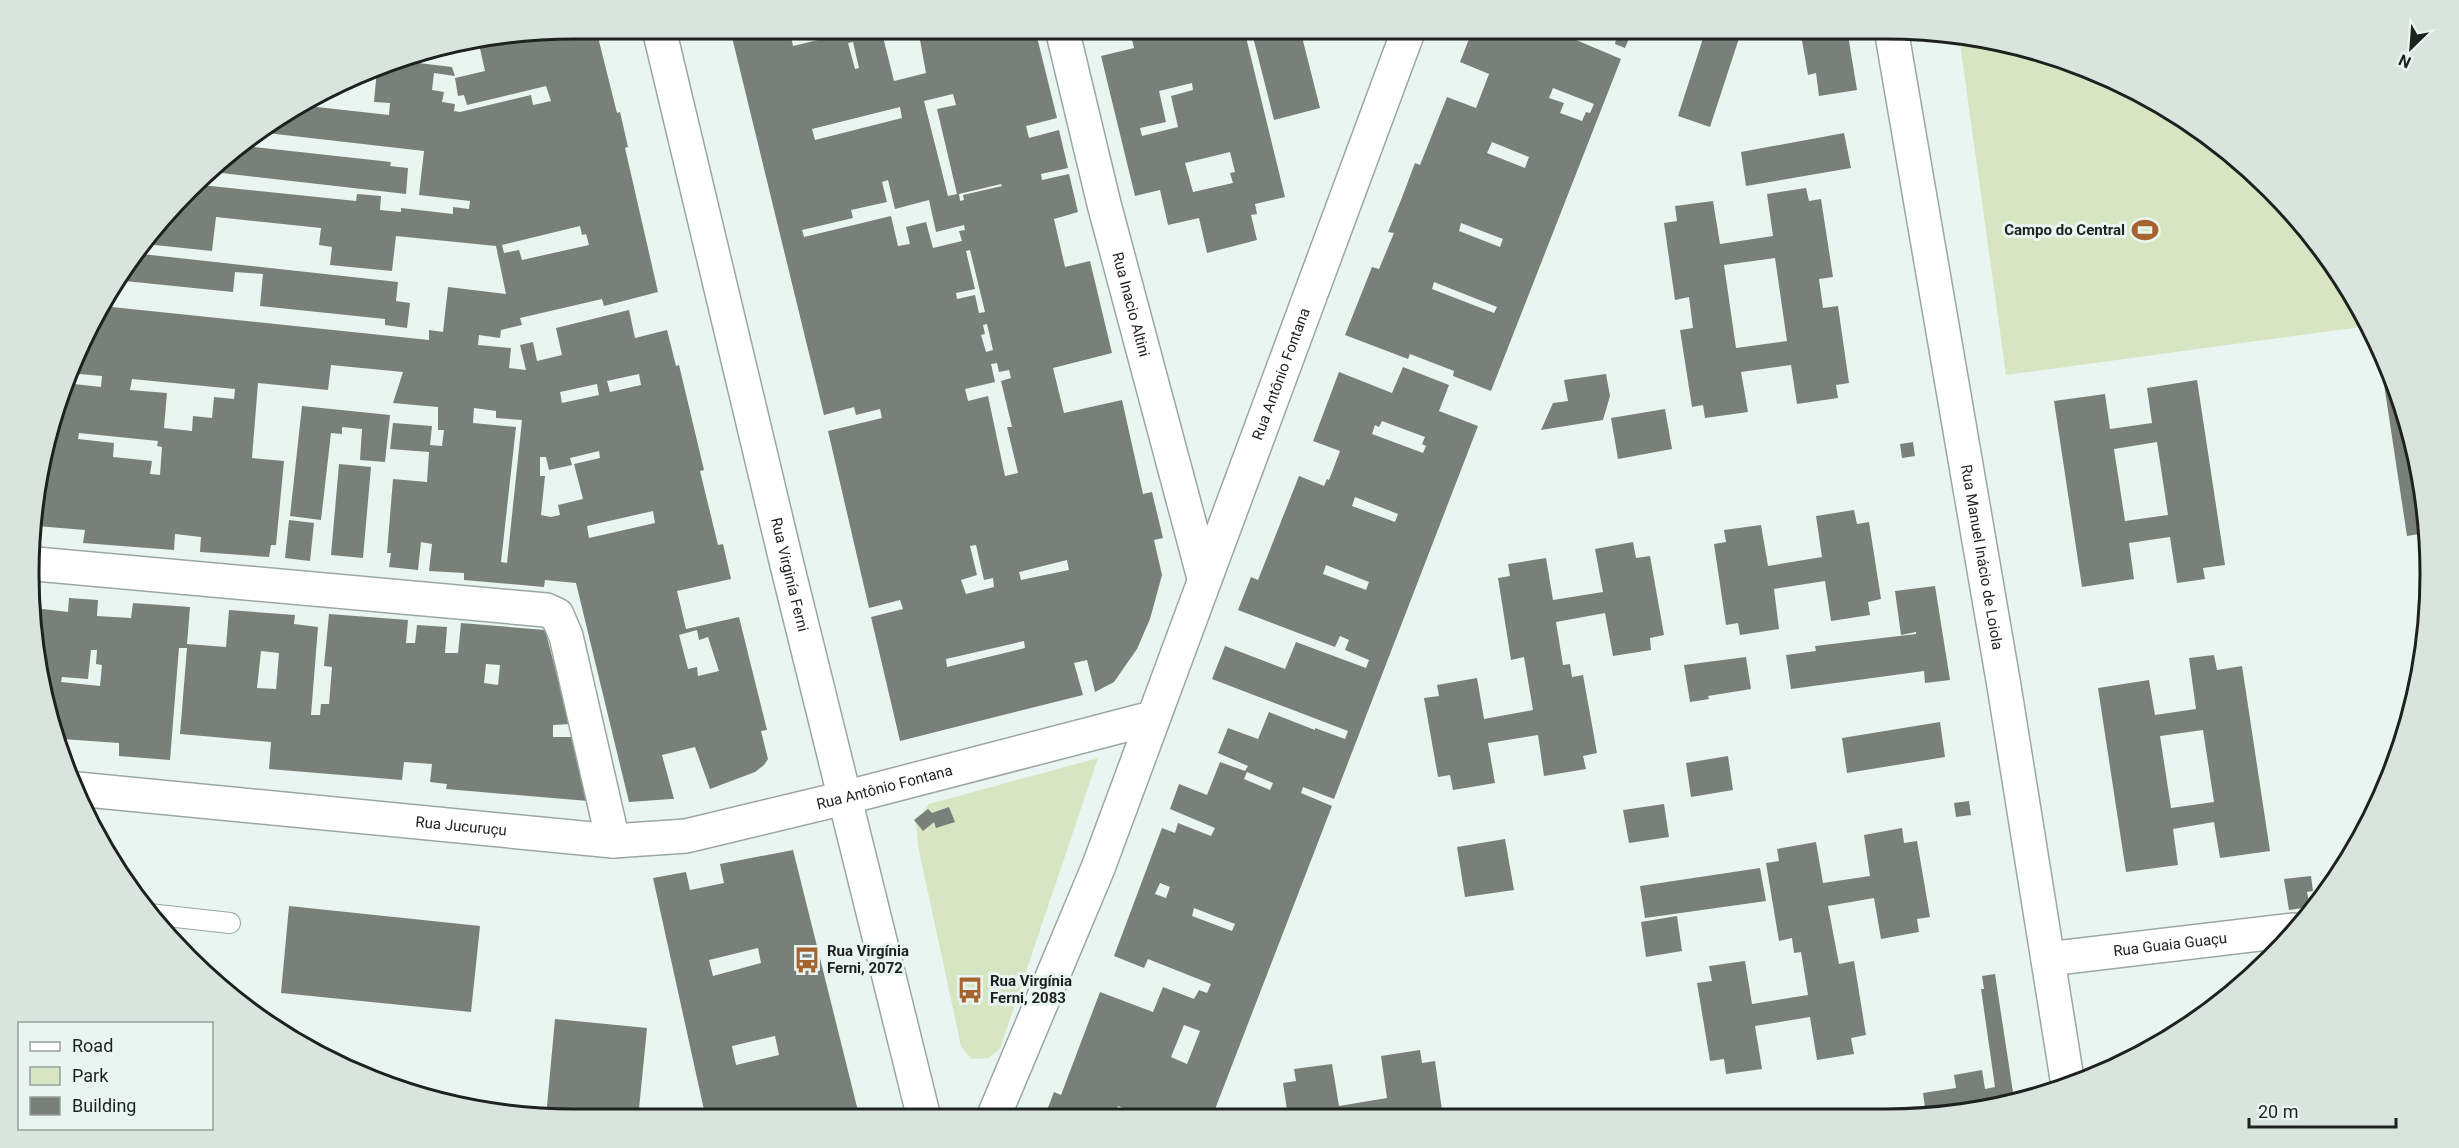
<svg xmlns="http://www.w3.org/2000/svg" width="2459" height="1148" viewBox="0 0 2459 1148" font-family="Roboto,sans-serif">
  <rect width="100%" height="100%" fill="#e9f5f0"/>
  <path fill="#d8e5c2" d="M1959 36 1992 39 2094 70 2188 121 2271 189 2339 271 2368 326 2006 375Z
    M1098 758 1000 1049 988 1058 971 1059 961 1046 918 846 916 822 929 804Z"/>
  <path fill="#788079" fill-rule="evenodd" d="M574 29H596L617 113 620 112 628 147 625 148 658 292 604 306 602 299 520 318 522 325 501 330 500 338 479 335 478 345 511 348 509 368 526 370 520 345 533 342 537 361 562 355 556 328 629 310 635 338 667 330 676 366 679 365 704 470 700 471 718 545 723 544 731 579 677 591 686 629 739 617 767 730 761 731 768 759 764 765 755 772 710 789 695 747 662 755 674 799H671L629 802 576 583 545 580 544 587 464 580V573L429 571 432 544 421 542 418 570 389 567 391 553H387L393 479 427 482 429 452 390 449 393 423 432 426 430 445 442 446 444 430H438V407L393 403 403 372 331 365 328 390 258 383 252 458 284 461 276 545H271L269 557 200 552 201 537 175 534 174 550 83 543 85 530 37 526 39 467 65 383 101 387 102 376 68 373 102 306 429 340V330L443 332 448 287 506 294 496 246 396 236 392 271 330 265 332 247 319 245 321 228 216 217 212 251 145 244 201 185 356 201 357 194 381 196 380 210 401 212V208L453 214V207L469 209 470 201 419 195 424 151 258 132 308 106 389 115 390 103 374 102 377 69 398 58 410 56V62L452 67 455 76 434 73 432 90 444 92 442 102 455 104 454 111 460 112 531 95 533 105 551 101 546 86 467 105 464 95 458 96 455 78 485 71 479 44ZM580 226 582 235 586 234 589 245 522 260 519 250 504 253 502 245ZM639 374 641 385 610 392 607 381ZM132 379 235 389 234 399 214 397 212 418 193 416 192 431 164 428 167 393 130 390ZM597 384 599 395 562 403 560 392ZM474 408 496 411V418L522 420 507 563 501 562 516 427 473 423ZM79 433 158 441 157 446 162 447 160 475 150 474 152 461 113 457 114 443 78 439ZM599 451 600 458 574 464 583 499 558 505 560 515 551 517 541 515 545 476H540V457H546L549 470 572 465 570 458ZM653 511 655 523 589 538 587 526ZM697 630 699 640 708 637 719 671 698 676 697 667 688 669 679 635Z
    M730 29H820L791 36 793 46 847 33 845 29H881L894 81 926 73 918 29H972L975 40 1021 29H1035L1057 118 1026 126 1029 138 1059 130 1068 168 1041 174 1042 180 1069 174 1078 212 1054 219 1065 267 1090 261 1112 353 1053 368 1064 413 1122 400 1143 494 1152 492 1163 538 1154 540 1162 575 1150 619 1137 649 1114 682 1095 692 1087 660 1074 663 1083 695 900 741 871 617 903 609 900 600 869 608 828 431 882 418 880 409 856 415 854 407 824 415ZM853 42 859 68 855 69 848 43ZM953 94 956 105 937 109 957 194 948 196 924 101ZM900 107 902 118 815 140 812 129ZM888 180 895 209 929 200 936 232 964 225 965 230 959 231 962 241 933 248 926 222 906 227 910 244 898 246 891 216 804 237 802 230 853 218 851 210 887 202 882 182ZM1001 184 1002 186 963 195 964 200 960 201 959 194ZM970 250 985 312 979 313 975 295 957 299 956 293 975 289 966 251ZM987 324 993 350 986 352 981 335 985 334 983 325ZM997 363 999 372 1009 370 1011 378 1001 381 1012 427H1007L1018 473 1005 476 988 396 968 401 965 389 995 382 991 364ZM976 545 984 580 993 578 994 587 966 594 961 580 977 575 970 546ZM1067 560 1069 570 1021 580 1019 572ZM1024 641 1025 648 947 667 946 659Z
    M1105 29H1244L1285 197 1255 204 1257 214 1251 215 1257 240 1207 253 1199 218 1168 225 1160 190 1135 196 1101 56 1134 48 1130 31 1106 36ZM1192 83 1193 90 1171 96 1178 127 1142 136 1140 128 1166 122 1159 91ZM1230 152 1235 172 1230 173 1233 183 1193 192 1185 163Z
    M1251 29H1300L1320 108 1274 120Z
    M1473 29H1550L1621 59 1491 391 1453 376 1454 371 1410 354 1408 359 1345 335 1372 267 1379 269 1394 233 1388 232 1401 200 1415 163 1420 165 1447 97 1476 108 1489 74 1460 62ZM1553 88 1594 104 1590 113 1586 112 1582 121 1560 113 1564 103 1549 98ZM1492 142 1529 157 1525 168 1487 153ZM1461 223 1503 239 1500 247 1459 231ZM1434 282 1497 307 1494 313 1432 289Z
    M1591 29H1633L1625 48 1615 44 1616 39Z
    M1706 29H1742L1710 127 1678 116Z
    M1800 29H1847L1857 90 1819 96 1816 73 1808 75Z
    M1844 133 1851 168 1746 186 1741 152Z
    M246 146 391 162 390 166 408 168 406 194 213 172 235 149 246 151Z
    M1806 188 1809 201 1821 199 1833 277 1819 279 1823 308 1838 306 1849 383 1836 385 1838 398 1797 404 1791 365 1741 372 1748 412 1705 418 1703 405 1692 407 1680 330 1693 328 1689 297 1675 300 1664 223 1677 221 1675 206 1713 201 1720 244 1773 236 1767 194ZM1775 258 1787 341 1736 348 1724 265Z
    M143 247 142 254 398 282 396 301 410 303 407 328 385 325V319L260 306 263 274 235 272 233 292 115 280 120 271Z
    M2381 350 2389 366 2420 468 2426 533 2407 536 2379 351Z
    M1403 367 1449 385 1439 411 1478 426 1334 799 1303 787 1301 793 1332 806 1212 1117 1147 1118 1118 1106 1114 1115 1120 1118H1044L1054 1092 1061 1095 1100 992 1153 1012 1163 987 1194 999 1199 990 1207 993 1211 984 1148 959 1144 968 1114 956 1162 828 1175 833 1178 823 1211 836 1215 828 1170 809 1179 784 1207 795 1220 762 1245 771 1248 766 1218 753 1228 728 1258 739 1269 712 1315 730V728L1345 739 1348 731 1212 679 1225 646 1285 669 1296 642 1366 668 1369 660 1345 650 1349 640 1340 636 1335 647 1238 610 1251 577 1258 580 1299 476 1324 486 1327 479 1329 480 1340 451 1313 441 1339 372 1392 393ZM1382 421 1425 437 1422 444 1426 446 1423 453 1372 434 1375 425 1379 427ZM1355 497 1398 514 1395 522 1352 506ZM1326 565 1369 582 1366 590 1323 574ZM1247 772 1273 783 1270 790 1244 779ZM1160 883 1170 887 1166 898 1155 894ZM1194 908 1235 924 1232 931 1192 916ZM1184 1025 1200 1031 1187 1064 1171 1057Z
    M1606 374 1610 396 1603 420 1541 430 1553 403 1568 401 1564 380Z
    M2197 380 2225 565 2203 568 2205 579 2177 583 2170 537 2129 543 2134 579 2082 587 2054 401 2105 394 2110 429 2152 423 2147 388ZM2157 442 2168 515 2125 521 2114 449Z
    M302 406 390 415 385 462 360 460 362 429 342 427V434L331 433 321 520 290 516Z
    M1665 409 1672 449 1618 459 1611 418Z
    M1913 442 1915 456 1902 458 1900 444Z
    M339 464 371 467 363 558 331 555Z
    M1854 510 1857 524 1869 522 1881 599 1868 602 1870 615 1831 621 1825 581 1774 589 1779 629 1740 635 1738 623 1726 625 1714 544 1726 542 1724 530 1761 525 1768 566 1822 557 1816 516Z
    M289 520 314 523 310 561 285 558Z
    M1633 542 1636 558 1650 556 1664 635 1650 638 1651 650 1613 656 1605 613 1556 622 1563 665 1570 664 1572 677 1583 675 1597 753 1583 756 1586 769 1544 776 1538 735 1488 743 1495 783 1453 790 1450 775 1438 777 1424 698 1439 696 1437 685 1477 678 1484 719 1533 710 1524 657 1511 660 1498 578 1510 576 1508 564 1546 558 1553 600 1603 592 1595 549Z
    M1935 586 1950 680 1925 683 1924 671 1791 689 1786 655 1816 651 1815 646 1916 634V632L1901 635 1895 591Z
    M69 598 98 600 97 616 131 618 133 603 190 607 187 644 226 647 229 610 295 615 294 624 318 627 311 715H320L321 704H329L332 667 324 666 329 614 408 620 406 643H415L417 625 447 627 445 653H458L461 623 545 630 570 724 553 725V737H572L588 801 446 789 447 784 430 782 432 764 404 762 402 780 269 769 271 742 180 734 187 648H179L170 760 119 756V743L62 739 33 645 34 608 68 612ZM91 650H97L96 664 102 665 100 686 61 682 62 677 88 679ZM261 651 279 653 276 689 257 688ZM486 664 500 665 498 685 484 683Z
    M2214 655 2217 670 2242 666 2270 851 2220 858 2214 822 2173 829 2178 865 2126 872 2098 688 2149 680 2155 715 2196 709 2189 658ZM2203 730 2214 802 2171 808 2160 736Z
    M1746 657 1751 689 1708 696 1709 699 1690 702 1684 665Z
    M1940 722 1945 757 1847 773 1842 738Z
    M1728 756 1733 790 1691 797 1686 763Z
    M1969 801 1971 815 1956 817 1954 803Z
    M1664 804 1669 837 1629 843 1623 810Z
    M949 807 955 822 936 828 934 822 923 831 914 820 928 809 932 813Z
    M1902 828 1904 843 1917 841 1930 917 1917 919 1919 932 1881 939 1874 898 1828 906 1839 964 1854 961 1866 1035 1851 1038 1854 1054 1817 1060 1810 1017 1755 1026 1762 1069 1726 1074 1724 1059 1710 1061 1697 983 1712 981 1709 966 1745 961 1752 1004 1808 995 1801 952 1794 953 1792 938 1779 941 1766 863 1779 861 1777 849 1816 842 1823 883 1870 876 1864 835Z
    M1505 839 1514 890 1465 897 1457 847Z
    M793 850 860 1119H706L653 878 686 872 690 890 724 883 720 864ZM758 948 761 963 713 976 709 960ZM775 1036 779 1055 736 1065 732 1046Z
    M1760 868 1766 901 1645 918 1640 886Z
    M2311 876 2313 891 2307 892 2310 907 2289 910 2284 879Z
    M289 906 480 926 471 1012 281 993Z
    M1677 916 1682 951 1646 957 1641 922Z
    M1995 974 2014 1099 1997 1101 1998 1104 1964 1113V1110L1926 1115 1923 1093 1956 1088 1954 1075 1982 1070 1985 1089 1995 1087 1981 989H1984L1982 976Z
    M555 1019 647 1028 638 1119H574L546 1117Z
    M1420 1050 1422 1063 1435 1061 1443 1117H1288L1283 1083 1296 1081 1294 1069 1332 1064 1339 1106 1387 1098 1381 1056Z"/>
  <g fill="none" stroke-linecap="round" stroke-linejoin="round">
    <g stroke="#9ba7a2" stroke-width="22">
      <path id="lane" d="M149 914 230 923"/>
    </g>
    <g stroke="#9ba7a2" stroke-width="36">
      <g id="street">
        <path id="s1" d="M1062 29 1104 204 1204 578"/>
        <path id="s2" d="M1891 29 2004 686 2068 1085"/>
        <path d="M36 564 546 610 557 615 566 636 613 841"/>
        <path id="s3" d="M77 789 613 841 686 836 844 798 1152 718"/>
        <path id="s4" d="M2048 959 2294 930"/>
        <path id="s5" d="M993 1118 1098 868 1409 29"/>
      </g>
    </g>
    <g stroke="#9ba7a2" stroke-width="36">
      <g id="secondary">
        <path id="s6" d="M659 29 787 565 924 1118"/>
      </g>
    </g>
    <use href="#lane" stroke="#fff" stroke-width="20"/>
    <use href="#street" stroke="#fff" stroke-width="33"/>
    <use href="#secondary" stroke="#fff" stroke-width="33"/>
  </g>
  <defs>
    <g id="stadium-bare" transform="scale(2.07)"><path d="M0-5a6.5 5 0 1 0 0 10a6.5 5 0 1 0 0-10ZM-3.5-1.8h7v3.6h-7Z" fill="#a5642f" stroke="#e9f5f0" stroke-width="2.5" paint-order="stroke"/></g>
    <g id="bus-bare" transform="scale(2.07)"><path d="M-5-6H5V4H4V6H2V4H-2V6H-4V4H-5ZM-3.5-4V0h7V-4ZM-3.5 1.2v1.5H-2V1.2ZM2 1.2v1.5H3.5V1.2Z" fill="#a5642f" stroke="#e9f5f0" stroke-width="2.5" paint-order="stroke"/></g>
  </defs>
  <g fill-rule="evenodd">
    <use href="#stadium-bare" x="2145" y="230"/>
    <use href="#bus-bare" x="807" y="960"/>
    <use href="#bus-bare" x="970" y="990"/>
  </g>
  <g text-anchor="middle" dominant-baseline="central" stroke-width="6" stroke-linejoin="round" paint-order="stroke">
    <g font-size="15" font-weight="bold" fill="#1d211f" stroke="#e9f5f0" text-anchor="start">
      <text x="2125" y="230" text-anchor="end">Campo do Central</text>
      <text x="827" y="951">Rua Virgínia<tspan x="827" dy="17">Ferni, 2072</tspan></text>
      <text x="990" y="981">Rua Virgínia<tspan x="990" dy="17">Ferni, 2083</tspan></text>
    </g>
    <g font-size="15" fill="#1d211f" stroke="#e9f5f0">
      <text stroke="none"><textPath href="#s1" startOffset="284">Rua Inacio Altini</textPath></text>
      <text stroke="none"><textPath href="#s5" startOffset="798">Rua Antônio Fontana</textPath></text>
      <text stroke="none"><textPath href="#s2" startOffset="536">Rua Manuel Inácio de Loiola</textPath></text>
      <text stroke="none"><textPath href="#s6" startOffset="561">Rua Virginía Ferni</textPath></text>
      <text stroke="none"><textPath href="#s3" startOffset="816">Rua Antônio Fontana</textPath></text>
      <text stroke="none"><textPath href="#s3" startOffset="386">Rua Jucuruçu</textPath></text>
      <text stroke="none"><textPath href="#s4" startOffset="123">Rua Guaia Guaçu</textPath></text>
    </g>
  </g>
  <path d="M0 0H2459V1148H0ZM574 39H1885A535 535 0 0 1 2420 574V574A535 535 0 0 1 1885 1109H574A535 535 0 0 1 39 574V574A535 535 0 0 1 574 39Z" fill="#d9e4df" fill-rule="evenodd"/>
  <path fill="none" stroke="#1d211f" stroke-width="3" d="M574 39H1885A535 535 0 0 1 2420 574V574A535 535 0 0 1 1885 1109H574A535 535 0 0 1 39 574V574A535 535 0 0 1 574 39Z"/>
  <rect x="18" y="1022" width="195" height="108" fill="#e9f5f0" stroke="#97a09c" stroke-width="1.5"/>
  <rect x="30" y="1042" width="30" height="9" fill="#ffffff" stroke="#97a09c" stroke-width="1.5"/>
  <text x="72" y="1052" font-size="18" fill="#1d211f">Road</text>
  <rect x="30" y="1067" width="30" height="18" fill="#d8e5c2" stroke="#97a09c" stroke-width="1.5"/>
  <text x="72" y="1082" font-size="18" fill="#1d211f">Park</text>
  <rect x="30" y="1097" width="30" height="18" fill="#788079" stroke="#97a09c" stroke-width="1.5"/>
  <text x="72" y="1112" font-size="18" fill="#1d211f">Building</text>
  <g transform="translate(2411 48) rotate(205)" stroke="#e9f5f0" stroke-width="4.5" paint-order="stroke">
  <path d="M0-4.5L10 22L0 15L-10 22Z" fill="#1d211f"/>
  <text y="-9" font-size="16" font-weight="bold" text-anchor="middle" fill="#1d211f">N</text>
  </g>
  <path d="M2249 1118v9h147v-9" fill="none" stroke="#1d211f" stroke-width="3"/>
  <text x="2258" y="1118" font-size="18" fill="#1d211f" stroke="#e9f5f0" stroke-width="4.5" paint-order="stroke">20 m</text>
</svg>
